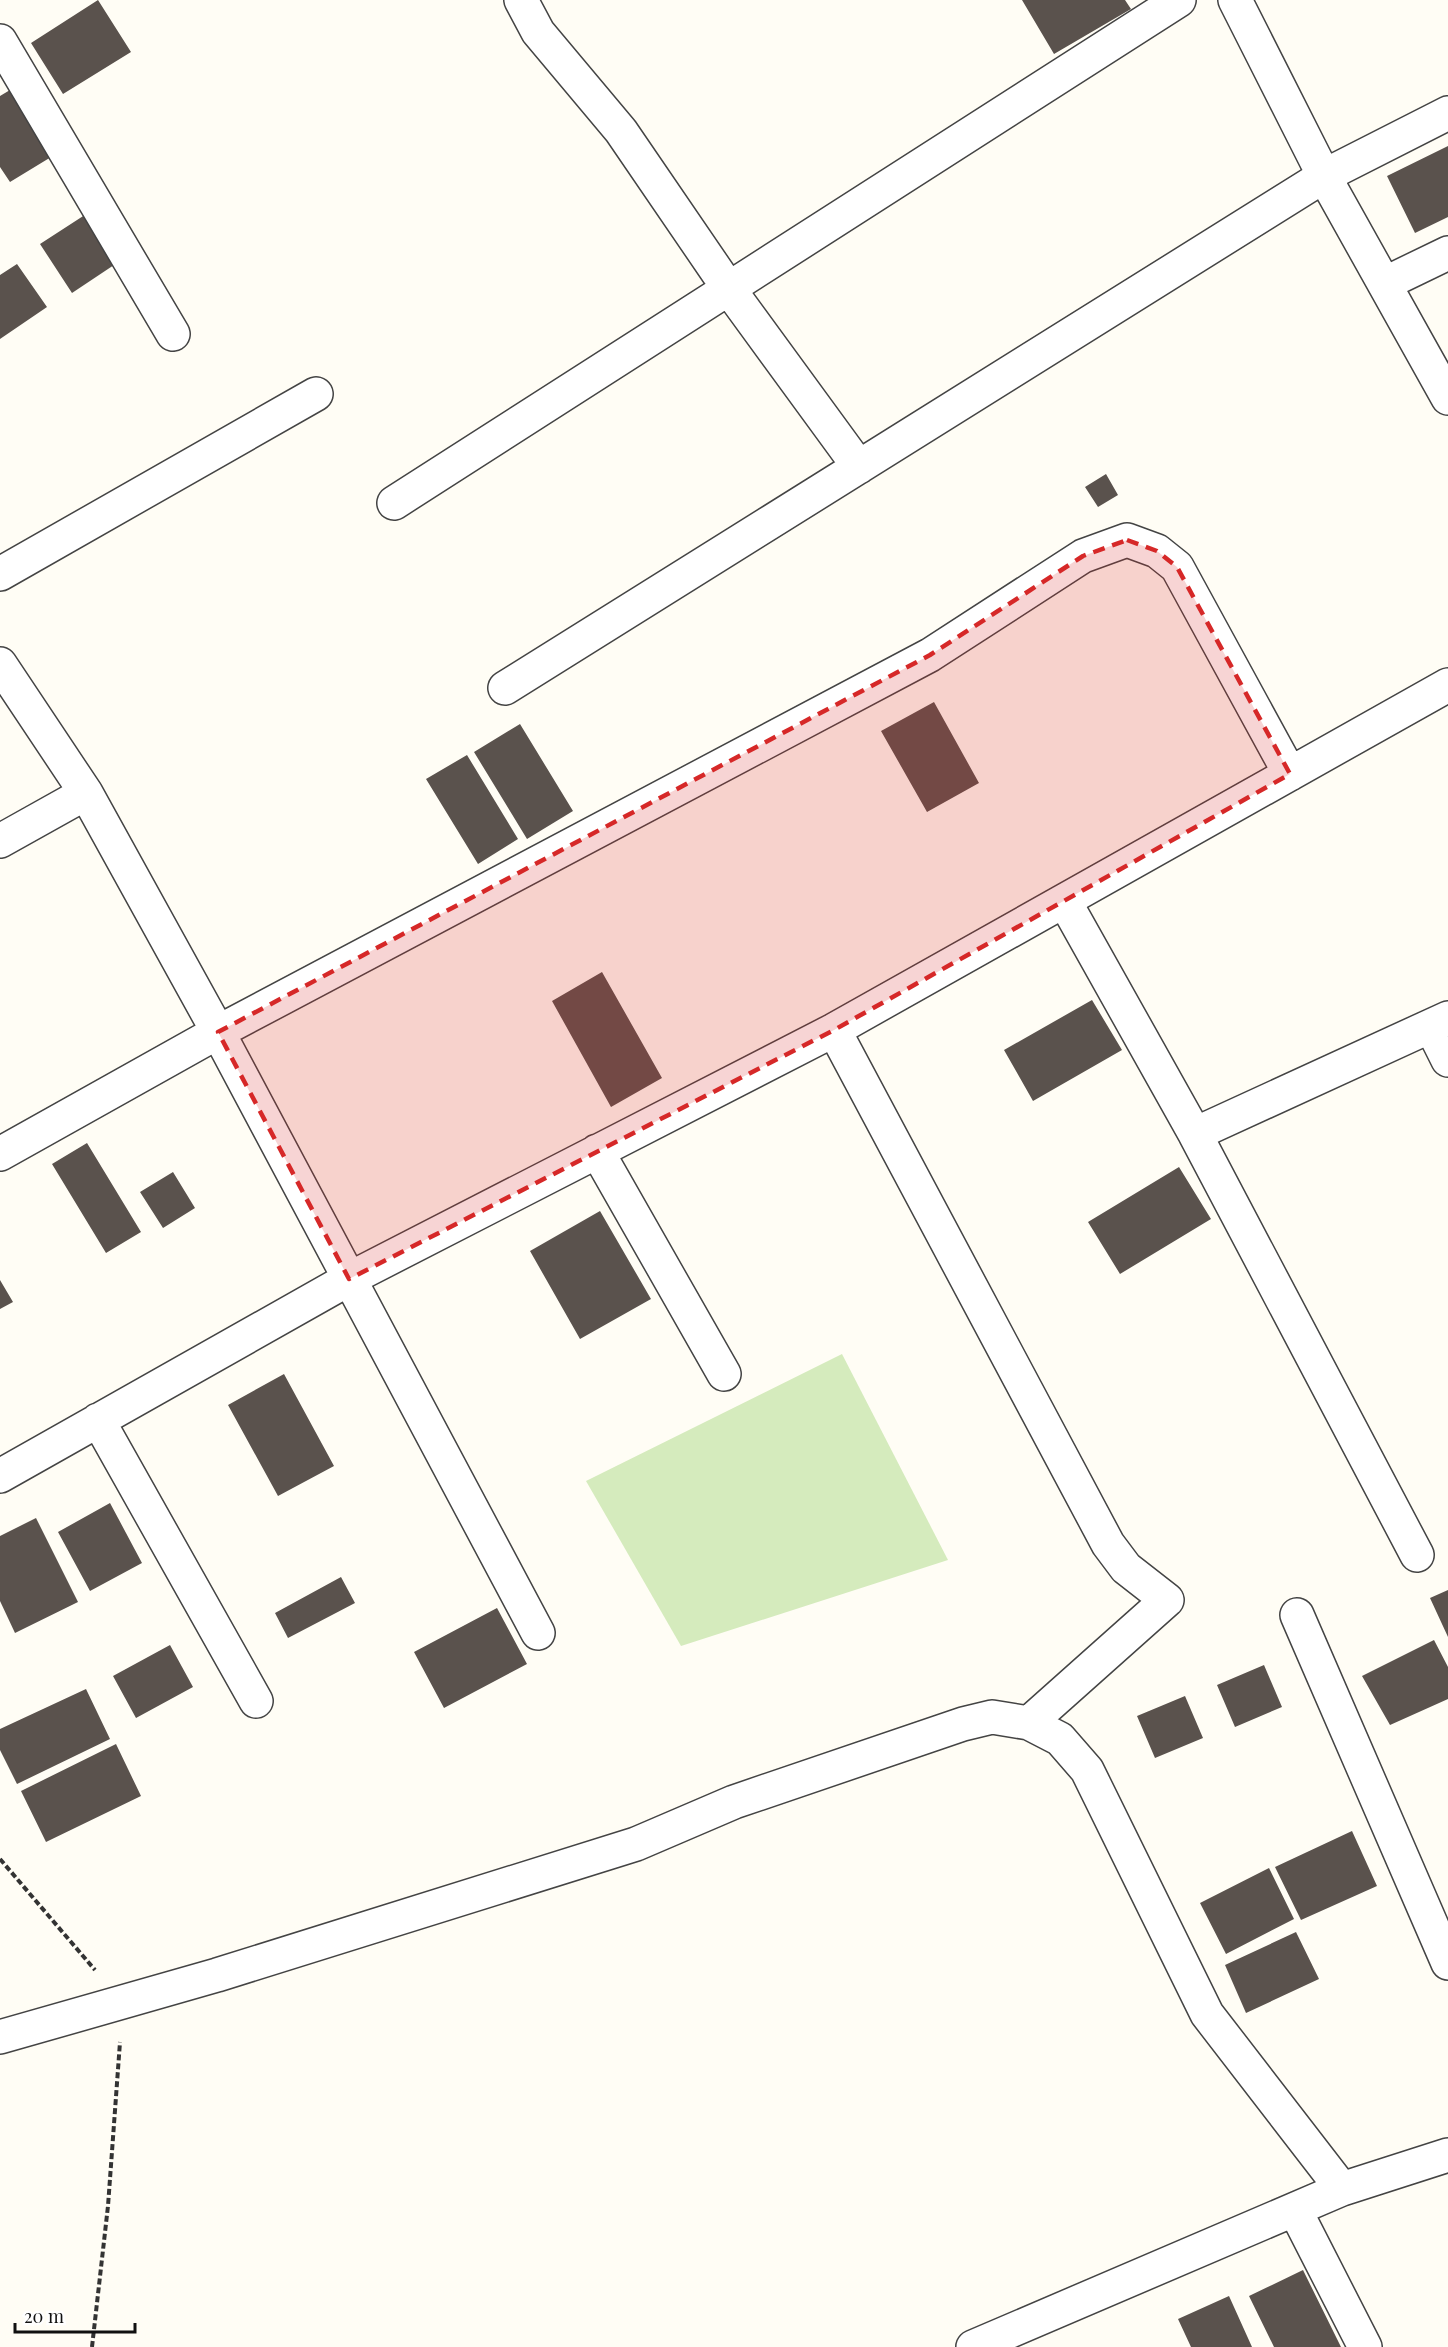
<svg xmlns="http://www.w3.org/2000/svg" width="1448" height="2347" viewBox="0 0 1448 2347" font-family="'Playfair Display',serif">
  <rect width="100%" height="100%" fill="#fffdf5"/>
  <path fill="#d5ebbd" d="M842 1354 948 1560 681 1646 586 1481Z"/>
  <path fill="#5a524d" d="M98 0 131 52 63 94 31 43Z
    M1022 0H1125L1131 9 1054 54Z
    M15 87 56 154 10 182 0 167V96Z
    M1448 146V217L1415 233 1387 176Z
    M94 209 126 257 72 293 40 244Z
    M17 264 47 307 0 339V275Z
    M1106 474 1118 495 1098 507 1085 487Z
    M934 702 979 783 927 812 881 731Z
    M520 724 573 811 527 839 474 752Z
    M467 755 518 839 478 864 426 779Z
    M602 972 662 1078 611 1107 552 1001Z
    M1092 1000 1122 1050 1033 1101 1004 1050Z
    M87 1143 141 1232 106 1253 52 1164Z
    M1179 1167 1211 1219 1120 1274 1088 1222Z
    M173 1172 195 1208 163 1228 140 1192Z
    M600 1211 651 1299 580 1339 530 1251Z
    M0 1280 13 1302 0 1309Z
    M284 1374 334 1466 278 1496 228 1405Z
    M110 1503 142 1563 90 1591 58 1532Z
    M36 1518 78 1602 15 1633 0 1601V1536Z
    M341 1577 355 1603 288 1638 275 1613Z
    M1448 1590V1637L1430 1598Z
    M497 1608 527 1664 444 1708 414 1652Z
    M1434 1640 1448 1667V1699L1390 1725 1362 1676Z
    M170 1645 193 1687 136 1718 113 1676Z
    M1264 1665 1282 1707 1235 1727 1217 1685Z
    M86 1689 110 1739 17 1784 0 1750V1729Z
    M1185 1696 1203 1738 1155 1758 1137 1716Z
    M116 1744 141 1796 46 1842 21 1791Z
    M1352 1831 1377 1886 1301 1920 1275 1867Z
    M1269 1868 1294 1919 1226 1954 1200 1903Z
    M1296 1932 1319 1979 1246 2013 1225 1965Z
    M1303 2270 1341 2347H1274L1249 2296Z
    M1229 2296 1252 2347H1191L1178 2319Z"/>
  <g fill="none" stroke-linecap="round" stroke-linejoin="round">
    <g stroke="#444" stroke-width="36">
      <path id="minor" d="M521 0 538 32 621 131 729 289 859 467
        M1235 0 1324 176 1448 398
        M0 41 173 334
        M1386 283 1448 253
        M394 503 1179 0
        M0 574 316 394
        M0 664 86 793 218 1032 538 1633
        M505 688 1324 176 1448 113
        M0 841 86 793
        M1065 902 1195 1134 1417 1555
        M1431 1026 1448 1060
        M834 1030 1108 1544 1126 1568 1167 1600 1029 1723
        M1195 1134 1448 1018
        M597 1151 724 1374
        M0 1154 218 1032 930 655 1083 556 1127 540 1157 551 1177 567 1290 774
        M98 1420 256 1701
        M0 1476 349 1279 834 1030 1448 685
        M1297 1615 1448 1963
        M0 2037 217 1975 636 1844 734 1802 963 1724 992 1717 1029 1723 1060 1739 1087 1770 1207 2014 1342 2189
        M1295 2210 1365 2347
        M973 2347 1342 2189 1448 2155"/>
    </g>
    <path stroke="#333" stroke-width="4" stroke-dasharray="6 3" stroke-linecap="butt" d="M0 1859 95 1970
      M92 2347 108 2206 120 2042"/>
    <use href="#minor" stroke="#fff" stroke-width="33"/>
  </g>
  <path fill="#d62828" fill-opacity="0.2" stroke="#d62828" stroke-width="4.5" stroke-dasharray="12 8" stroke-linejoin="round" d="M1127 540 1157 551 1177 567 1290 774 834 1030 349 1279 218 1032 930 655 1083 556Z"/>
  <path d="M15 2323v9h120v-9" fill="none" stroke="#111111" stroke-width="3"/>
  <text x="24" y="2323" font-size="18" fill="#111111" stroke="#ffffff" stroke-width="4.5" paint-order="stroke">20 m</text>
</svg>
